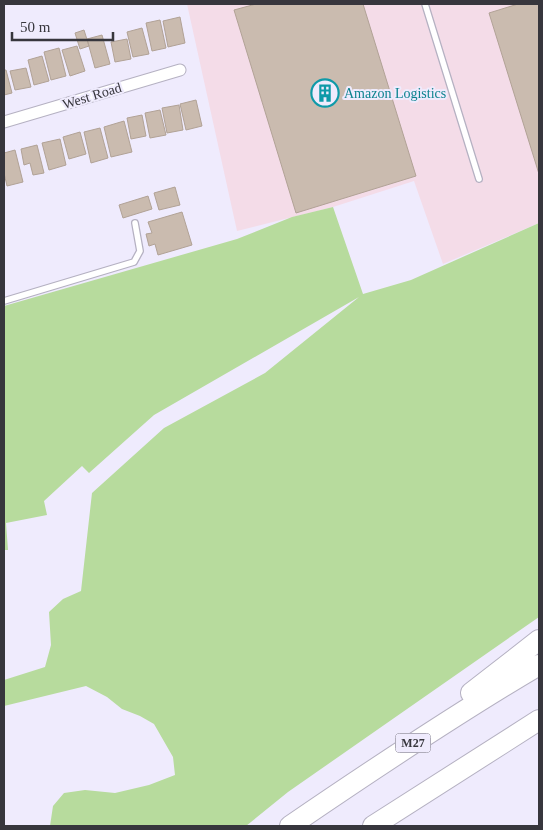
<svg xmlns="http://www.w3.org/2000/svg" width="543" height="830" viewBox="0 0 543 830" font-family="Georgia,serif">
  <rect width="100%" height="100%" fill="#efebfd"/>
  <path fill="#f4dce8" d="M187 4H539V223L443 264 414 181 333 207 237 231Z"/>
  <path fill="#b7db9d" d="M333 207 363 294 411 280 539 223V617L288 792 246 826H50L53 806 64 793 85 790 115 793 149 785 175 775 173 757 154 724 140 716 122 709 107 697 86 686 4 706V680L45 667 51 645 49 612 63 599 81 591 92 493 164 428 265 373 359 297 154 415 89 473 82 466 44 501 47 515 6 523 8 550H4V306L237 239 292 217Z"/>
  <path fill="#cabbaf" stroke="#b1a296" d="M256 4H363L416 176 296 213 234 10Z
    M518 4H539V174L489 13Z
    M180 17 185 43 168 47 163 21Z
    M160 20 166 48 152 51 146 23Z
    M142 28 149 54 133 57 127 32Z
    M84 30 89 46 80 49 75 33Z
    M102 35 110 64 95 68 87 39Z
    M127 39 131 59 115 62 111 42Z
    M77 46 85 71 70 76 62 50Z
    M59 48 66 76 51 80 44 52Z
    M42 56 49 81 34 85 28 60Z
    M26 68 31 87 15 90 10 71Z
    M4 70H6L12 93 4 95Z
    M196 100 202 126 186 130 180 104Z
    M179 105 183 130 167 133 162 108Z
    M160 110 166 135 150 138 145 113Z
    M142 115 146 136 131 139 127 118Z
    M124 121 132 152 111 157 104 127Z
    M100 128 108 158 91 163 84 132Z
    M80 132 86 154 69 159 63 137Z
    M60 139 66 165 49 170 42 143Z
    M37 145 44 173 33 175 30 163 24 165 21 149Z
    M15 150 23 182 7 186 4 173V153Z
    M175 187 180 205 159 210 154 193Z
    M148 196 152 209 123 218 119 205Z
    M182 212 192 245 158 255 155 244 149 246 146 234 152 233 148 222Z"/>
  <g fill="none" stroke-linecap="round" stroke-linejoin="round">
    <g stroke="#b5b1c2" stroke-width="8">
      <path id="service" d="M425 4 479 179
        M4 301 134 262 140 251 135 223"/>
    </g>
    <g stroke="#b5b1c2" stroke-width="13">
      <path id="minor" d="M4 122 180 70"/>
    </g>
    <g stroke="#b5b1c2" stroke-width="22">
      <path id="motorway" d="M471 693 539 640
        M290 826C372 770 454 715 539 665
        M373 826 539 720"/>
    </g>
    <use href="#service" stroke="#fff" stroke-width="5.5"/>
    <use href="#minor" stroke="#fff" stroke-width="11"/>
    <use href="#motorway" stroke="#fff" stroke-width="20"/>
  </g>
  <defs>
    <g id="building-ring" transform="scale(1.4375)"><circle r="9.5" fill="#efebfd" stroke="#0f9aa8" stroke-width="1.5"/><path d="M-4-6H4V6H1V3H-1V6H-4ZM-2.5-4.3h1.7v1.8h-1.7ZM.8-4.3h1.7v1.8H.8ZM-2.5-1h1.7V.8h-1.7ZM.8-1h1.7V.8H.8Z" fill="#0f9aa8"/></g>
  </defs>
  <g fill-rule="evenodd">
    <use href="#building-ring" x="325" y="93"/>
  </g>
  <g text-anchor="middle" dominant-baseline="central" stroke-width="4" stroke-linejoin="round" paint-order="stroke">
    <rect fill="#efebfd" stroke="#6e6c77" stroke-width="1" x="395.5" y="733.5" width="35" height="19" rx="4"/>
    <g font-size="12" font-weight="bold" fill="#37363d">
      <text x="413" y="743">M27</text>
    </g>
    <g font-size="14" fill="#0d838f" stroke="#efebfd" text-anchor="start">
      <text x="344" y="93">Amazon Logistics</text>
    </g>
    <g font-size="14" fill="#37363d" stroke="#efebfd">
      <text transform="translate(92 96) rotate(-17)">West Road</text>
    </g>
  </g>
  <rect width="543" height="830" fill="none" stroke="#37363d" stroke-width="10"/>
  <path d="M12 32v8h101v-8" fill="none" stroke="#37363d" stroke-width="2.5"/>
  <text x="20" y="32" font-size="15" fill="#37363d" stroke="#efebfd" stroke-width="4" paint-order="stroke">50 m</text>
</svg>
